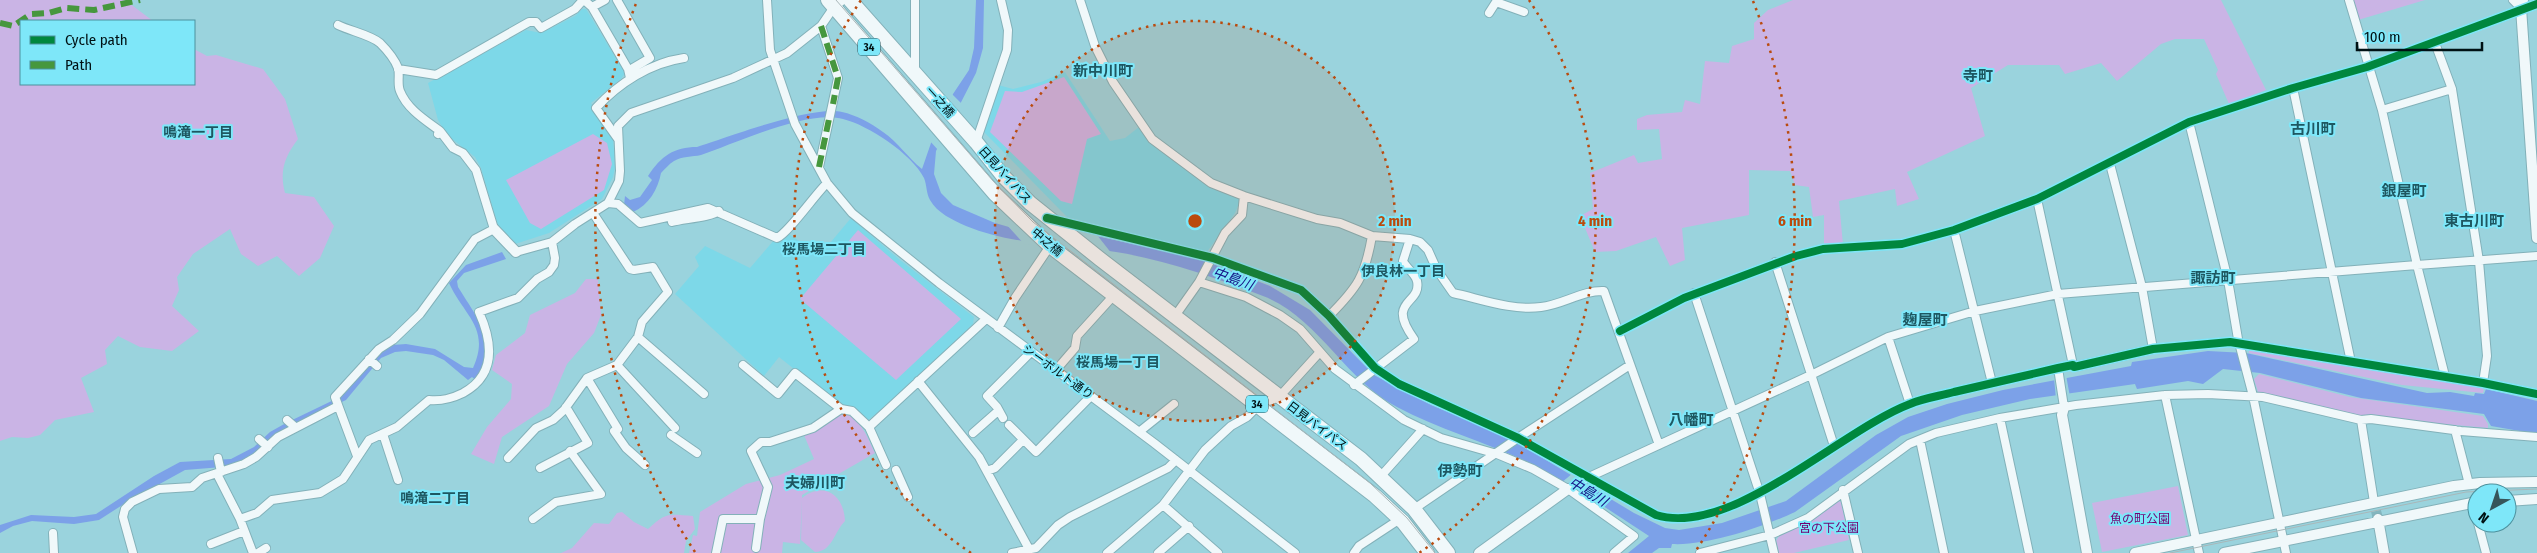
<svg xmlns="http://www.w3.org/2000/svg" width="2537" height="553" viewBox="0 0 2537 553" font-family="'Fira Sans Condensed','Noto Sans JP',sans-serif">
  <rect width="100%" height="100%" fill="#9ad3dd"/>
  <path fill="#7dd8e8" d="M582 9H586L625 73 621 79 591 103 613 138 615 167 613 177 602 199 549 233 512 245 498 226 481 168 475 157 447 135 438 120 428 83 526 30 541 33 575 16Z
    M1065 72 1110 141 1125 138 1139 127 1197 177 1215 189 1238 196 1240 201 1235 213 1207 252 1067 217 984 132 998 85 1013 89 1041 82Z
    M851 218 900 260 974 317 973 324 895 398 867 421 854 408 838 404 779 357 764 376 675 294 699 266 695 257 705 246 750 268 775 239H784L789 234 820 255Z"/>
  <path fill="#cab4e5" d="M0 0H125L153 21H21V84H194V49L207 56 216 55 263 69 285 99 298 139C285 156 279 171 285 193L314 197 334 226 320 258 299 276 277 256 258 266 241 254 230 229 193 254 177 277 179 290 172 306 199 331 172 351 140 347 118 336 105 350 107 364 81 378 94 412 55 420 40 435 28 438 12 437 0 441Z
    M1793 0H2221L2266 90 2229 104 2216 74 2218 70 2204 39H2175L2161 44 2117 81 2101 63 2065 74 2059 65H2008L1971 88 1985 136 1907 172 1919 199 1897 206 1895 189 1839 201 1843 245 1824 246V215L1813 217 1809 187 1795 185 1790 171 1749 170V215L1682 228 1685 260 1670 266 1656 237 1616 251 1595 252 1580 216 1593 209 1590 173 1634 155 1638 163 1662 159 1659 129 1637 130V119L1647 115 1682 112 1685 100 1700 104 1705 61 1729 63 1732 46 1754 39V23L1768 10Z
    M2352 0H2425L2358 20Z
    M1064 77 1101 134 1087 139 1072 204 1061 201 990 132 1005 91 1022 92Z
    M593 134 607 143 612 164 604 190 541 229 530 223 506 180Z
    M858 230 961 319 896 380 800 299Z
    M586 279H598L601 315 594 333 567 364 549 406 502 437 494 464 471 454 487 427 511 399 512 384 492 370 496 355 525 333 530 315 575 293Z
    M2249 347 2485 385 2483 393 2402 385 2249 353Z
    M2259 374 2350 397 2483 416 2488 424V428L2357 416 2268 396 2258 392 2254 379Z
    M840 412C860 415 867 437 875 453L802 495V498C824 481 844 495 845 521 834 532 832 552 815 552L801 540 802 500 800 544 783 542 782 553H689L693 535 697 536 700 512 746 484 780 475 814 459 804 435Z
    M2178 486 2188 535 2102 552 2092 503Z
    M1838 501 1841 502 1849 540 1794 553H1779L1776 541 1779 536 1811 522Z
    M622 512 634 522 648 529C666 512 669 514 693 516L695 529 686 541 684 553H561L572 548 594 523 609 524 617 513Z"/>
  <path fill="#7ca1e8" d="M976 0H984L983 48 976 73 936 151 934 174 941 193 953 205 995 223 1016 229 1101 237 1200 259 1270 286 1310 310 1374 375 1431 405 1506 436 1634 513 1665 528 1679 530 1722 523 1786 501 1876 435 1908 417 1947 404 2003 390 2131 366 2132 362 2208 351 2246 353 2427 393 2450 392 2474 396 2475 393 2484 394 2486 389 2533 400 2537 401V434L2491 426 2484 414 2361 398 2260 373 2223 369 2203 384 2188 381 2137 389 2135 384 2030 399 1962 415 1901 436 1795 512C1763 527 1707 546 1672 544L1671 548H1659L1652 553H1628L1649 536C1609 510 1570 483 1528 462 1485 442 1438 429 1397 407 1345 380 1318 317 1263 296 1216 278 1166 260 1116 252 1066 245 1013 245 966 226 953 220 937 213 930 200 926 193 927 185 924 178 912 154 868 125 843 119 808 109 736 143 701 155 692 157 682 156 674 161 669 164 665 169 661 173 658 189 649 205 633 212L624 205 625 196 630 200 640 197 652 180 648 176C661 156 674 147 697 147 728 137 813 105 842 112 856 115 871 123 883 132 898 142 908 158 922 169L931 143 953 94 969 70 974 48Z
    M502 252 506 259 464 273 457 281 458 287C481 324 495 337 477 381L472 377 468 380 444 360 433 355 406 351 395 352 381 358 346 400 288 427 273 437 258 452 242 461 222 467 185 470 127 502 99 520 74 524 32 521 13 526 0 533V525L31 515 74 517 96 514 154 476 180 462 231 459 254 447 270 432 286 423 342 396 381 350 393 345 406 344 435 349 464 367 473 368C491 328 464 316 449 283L466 265Z"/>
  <path fill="#9ad3dd" d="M951 93 963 105 939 151 929 140Z
    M1006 224 1097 235 1112 254 1024 244Z
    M2066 375 2070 397 2056 399 2054 378Z
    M1573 473 1590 483 1579 491 1561 483Z"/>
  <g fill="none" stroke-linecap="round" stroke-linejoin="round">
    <path stroke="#83b6bf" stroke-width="10" stroke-dasharray="10 5" stroke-linecap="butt" d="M2376 511 2378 519"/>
    <g stroke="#83b1b9" stroke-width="10">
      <path id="street" d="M584 0 592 7 628 69 630 78
        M617 0 650 58 633 68 630 78
        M767 0 770 50 795 124 827 183 852 213 939 283 1154 443 1295 553
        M1080 0 1095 46 1113 82 1152 139 1211 183 1244 196 1242 215 1225 233 1199 282
        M2349 0 2382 110 2417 265 2537 256
        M2513 0 2521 8
        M592 7 605 0
        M1489 13 1496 2 1524 12
        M338 25C350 31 371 35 380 43 386 49 395 60 398 68 400 75 397 84 400 91 407 109 425 120 440 131L438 134
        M2435 43 2452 89 2479 261 2487 356 2483 383
        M398 69 436 75 529 22H536L541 28 575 9 583 0
        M915 72V0
        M2293 88 2351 362
        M2382 110 2452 89
        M2189 122 2228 280 2238 339 2253 396 2286 553
        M618 139 596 108C619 83 650 63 684 58
        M976 142 1007 50 1008 30 1001 0
        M2110 164 2142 287 2153 349
        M819 167 838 78 821 26
        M1244 196 1317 219 1340 223 1372 236 1410 239 1420 242 1428 250 1437 270 1453 293C1481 299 1512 311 1541 307 1562 305 1583 290 1604 291L1659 445
        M2037 199 2073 365
        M608 203 618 204 640 223 708 208 777 238C789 232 814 196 827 183
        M1055 220 1213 258 1301 290 1329 316 1375 368 1399 384 1518 438 1656 515C1731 538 1841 430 1910 404 1924 398 1940 396 1954 392 1989 384 2023 376 2058 368L2073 365 2074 367 2153 349 2230 342 2483 383 2537 394
        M672 222C683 219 712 217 719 211
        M1954 230 1992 383
        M516 252 552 242 575 224 608 203 619 181 620 171 618 126 631 113 733 78 787 53 821 26 834 7 843 0
        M1775 262 1834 446
        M1694 293 1760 494 1774 553
        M1175 316 1199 282 1246 297 1280 315 1300 329 1335 369 1404 420 1441 438 1497 454 1533 469 1568 489 1634 536 1614 553
        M1329 316C1358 287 1365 276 1372 236
        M998 328 1015 298 1050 246
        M1620 331 1684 298 1796 256 1823 249 1902 244 1954 230 2037 199 2189 122 2293 88 2367 67 2537 4
        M638 337 704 394
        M1888 337 1910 404
        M369 359 377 366
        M617 365 675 428
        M743 365 778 394 795 373 841 409
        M2058 368 2064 407
        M1056 370 1075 348 1077 336 1115 294
        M587 378 618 429 614 431 626 448 645 465
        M918 381 979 457 1029 549
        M1354 385 1414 339C1385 299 1422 305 1417 281 1415 273 1406 268 1403 261L1410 239
        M2165 395 2199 553
        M1003 418 997 407 987 396 1031 352
        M2000 418 2029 553
        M287 420 295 427
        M2361 420 2374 502
        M1009 425 1036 452 1091 396
        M2455 430 2469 484
        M1139 432 1174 404
        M973 433 998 411
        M383 434 398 480
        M671 435 697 453
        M259 439 268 447
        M1920 440 1944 553
        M357 456 335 397 379 349 393 340 420 314 475 239 494 229 476 170 463 153 453 148 440 131
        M218 458 221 472
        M508 458 536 428 553 420 564 410 587 378 617 365 638 337 642 322 668 292 653 267 634 270 630 269 593 213
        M886 465 869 427 986 319
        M540 468 588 443 566 407
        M896 470 908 497
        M987 471 995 468 1023 440
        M217 474 240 519 253 553
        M1381 476 1423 429
        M1568 489 1589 477 1813 374 1888 337 1975 311 2058 294 2417 265 2445 376
        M1843 490 1858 553
        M2472 502 2477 521
        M1163 505 1218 553
        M1414 509 1518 438 1630 365
        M240 519 257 513 272 500 320 493 343 479 369 440 397 427 429 400C442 401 451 399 463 393 496 375 493 343 479 312L518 298 537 279 549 272 554 265 555 258 552 242
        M533 519 556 502 601 494 570 451
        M2478 523 2486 553
        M53 533 54 553
        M211 544 244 531
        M756 548 760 519
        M133 553 123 517 125 509 132 502 159 489 192 487 202 478 244 464 256 457 278 437 338 406
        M258 553 266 548
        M716 553 723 519H760L768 487 751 451 761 442H770L813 428 841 409 852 411 869 427
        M1012 553 1036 548 1058 525 1070 517 1168 468 1176 460
        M1107 553 1163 505 1205 450 1231 426 1247 417 1259 405 1279 397 1319 353
        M1158 553 1189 526
        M1354 553 1359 546 1400 519
        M1700 553 1770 535 1808 518 1909 444 1936 433 2000 418 2076 405 2165 395 2208 394 2263 397 2361 420 2371 419 2461 431 2537 437"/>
    </g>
    <g stroke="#83b1b9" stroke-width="12">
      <path id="secondary" d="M2523 0 2521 8 2537 238
        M494 229 516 252
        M2064 407 2062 415 2087 553
        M2507 501 2537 499
        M2378 519 2384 553
        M1479 553 1568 489
        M2135 553 2454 486 2480 483 2537 482
        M2224 553 2477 502"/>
    </g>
    <g stroke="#83b1b9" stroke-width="16">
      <path id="highway" d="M828 0 995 194 1050 246 1375 496 1403 522 1427 553
        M850 0 976 142 1003 176 1030 203 1100 259 1361 459 1414 509 1448 553"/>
    </g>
    <use href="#street" stroke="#f0f8fa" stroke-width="8"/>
    <use href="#secondary" stroke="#f0f8fa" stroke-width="10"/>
    <use href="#highway" stroke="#f0f8fa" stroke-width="14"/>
    <path stroke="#a9b7b9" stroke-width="1" d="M836 0 994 182 1033 222 1370 483 1407 518 1435 553
      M2170 553 2466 492 2537 489"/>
    <path stroke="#46973d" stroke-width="6" stroke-dasharray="12 6" stroke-linecap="butt" d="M0 23 13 26 31 14 49 13 66 8 94 10 140 0
      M821 26 838 78 833 104
      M819 167 829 119"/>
    <g stroke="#7ee7f9" stroke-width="11">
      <path id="cycleway" d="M1047 218 1213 258 1301 290 1329 316 1375 368 1399 384 1518 438 1656 515C1731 538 1841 430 1910 404 1924 398 1940 396 1954 392 1989 384 2023 376 2058 368L2073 365 2074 367 2153 349 2230 342 2483 383 2537 394
        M1620 331 1684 298 1796 256 1823 249 1902 244 1954 230 2037 199 2189 122 2293 88 2367 67 2537 4"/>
    </g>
    <use href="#cycleway" stroke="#00873e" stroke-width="8"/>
  </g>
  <circle cx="1195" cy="221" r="200" fill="#ba4b0e" fill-opacity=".12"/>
  <g fill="none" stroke="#ba4b0e" stroke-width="2.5" stroke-dasharray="2.5 5">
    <circle cx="1195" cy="221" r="200"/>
    <path d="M971 553A400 400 0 0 1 861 0M1529 0A400 400 0 0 1 1419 553"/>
    <path d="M695 552A600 600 0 0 1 637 1M1753 1A600 600 0 0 1 1695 552"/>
  </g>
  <g text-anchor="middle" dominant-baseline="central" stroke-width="4" stroke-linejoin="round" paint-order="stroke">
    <g fill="#7ee7f9" stroke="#265159" stroke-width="1">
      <rect x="858" y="38.5" width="22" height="17" rx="4"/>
      <rect x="1246" y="395.5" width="22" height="17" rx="4"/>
    </g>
    <g font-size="11" font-weight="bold" fill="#001114">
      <text x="869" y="47">34</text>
      <text x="1257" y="404">34</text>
    </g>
    <g font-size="12" fill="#001114" stroke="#7ee7f9">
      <text transform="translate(940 102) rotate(48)">一之橋</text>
      <text transform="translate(1005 175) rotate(48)">日見バイパス</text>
      <text transform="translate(1047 242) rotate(40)">中之橋</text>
      <text transform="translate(1058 372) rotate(36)">シーボルト通り</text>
      <text transform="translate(1317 426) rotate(37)">日見バイパス</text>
    </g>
    <g font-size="12" fill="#730070" stroke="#7ee7f9">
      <text x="2140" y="519">魚の町公園</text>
      <text x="1829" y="528">宮の下公園</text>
    </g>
    <g font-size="14" font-weight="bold" fill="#1e5761" stroke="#7ee7f9">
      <text x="198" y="132">鳴滝一丁目</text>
      <text x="824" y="249">桜馬場二丁目</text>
      <text x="1403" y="271">伊良林一丁目</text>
      <text x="1118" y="362">桜馬場一丁目</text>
      <text x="435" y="498">鳴滝二丁目</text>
    </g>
    <g font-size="14" font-style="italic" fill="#141084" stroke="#7ee7f9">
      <text transform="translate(1233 279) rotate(20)">中島川</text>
      <text transform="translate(1588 492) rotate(31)">中島川</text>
    </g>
    <g font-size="15" font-weight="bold" fill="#1e5761" stroke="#7ee7f9">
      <text x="1103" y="71">新中川町</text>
      <text x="1978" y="76">寺町</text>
      <text x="2313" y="129">古川町</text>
      <text x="2404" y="191">銀屋町</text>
      <text x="2474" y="221">東古川町</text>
      <text x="2213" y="278">諏訪町</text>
      <text x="1925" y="320">麹屋町</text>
      <text x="1691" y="420">八幡町</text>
      <text x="1460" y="471">伊勢町</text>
      <text x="815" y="483">夫婦川町</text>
    </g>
  </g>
  <circle cx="1195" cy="221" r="8" fill="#ba4b0e" stroke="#7ee7f9" stroke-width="2.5"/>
  <g font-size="15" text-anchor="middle" font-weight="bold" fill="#ba4b0e" stroke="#7ee7f9" stroke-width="4" stroke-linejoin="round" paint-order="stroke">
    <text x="1395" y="226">2 min</text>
    <text x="1595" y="226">4 min</text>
    <text x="1795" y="226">6 min</text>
  </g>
  <rect x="20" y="20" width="175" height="65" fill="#7ee7f9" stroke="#4c919d"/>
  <rect x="30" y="36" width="25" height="8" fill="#00873e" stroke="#4c919d"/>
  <text x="65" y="45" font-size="15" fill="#001114">Cycle path</text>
  <rect x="30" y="61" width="25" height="8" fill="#46973d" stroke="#4c919d"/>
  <text x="65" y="70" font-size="15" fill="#001114">Path</text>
  <g transform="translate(2492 508) rotate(220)"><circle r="24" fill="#7ee7f9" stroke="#4c919d"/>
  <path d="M0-4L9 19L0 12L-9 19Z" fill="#36555a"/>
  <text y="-8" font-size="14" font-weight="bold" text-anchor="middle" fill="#001114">N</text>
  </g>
  <path d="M2357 42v8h125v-8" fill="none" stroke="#001114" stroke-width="2.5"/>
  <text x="2364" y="42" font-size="15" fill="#001114" stroke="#7ee7f9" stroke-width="4" paint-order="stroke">100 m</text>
</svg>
